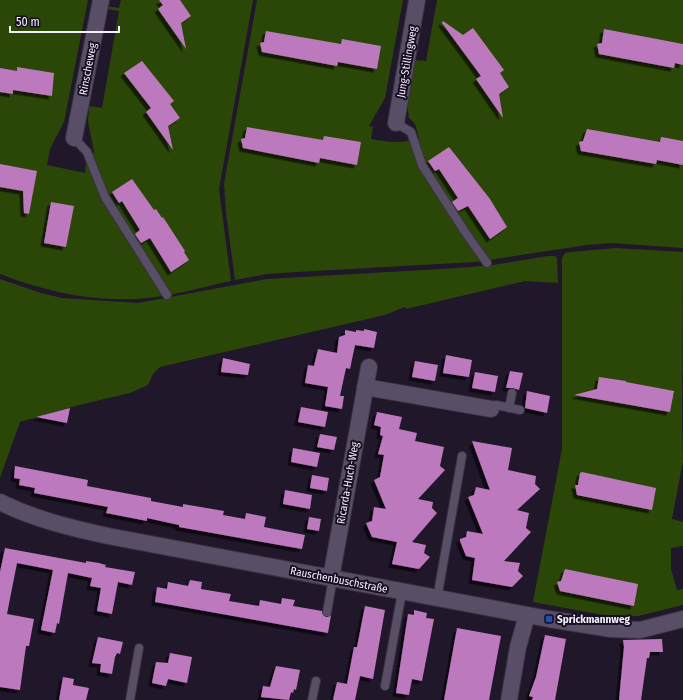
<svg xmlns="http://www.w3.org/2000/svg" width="683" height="700" viewBox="0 0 683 700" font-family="'Fira Sans Condensed',sans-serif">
  <defs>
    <filter id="shadow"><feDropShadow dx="-3.5" dy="3.5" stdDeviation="0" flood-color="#0009"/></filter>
  </defs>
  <rect width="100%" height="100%" fill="#20172b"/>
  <path fill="#2a4707" d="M0 0H88L64 122 50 149 47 165 85 173 86 162 94 152 88 121 89 106 102 108 119 11 107 9V6L119 8 121 0H253L219 189 231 281C203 287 175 295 147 298 96 303 46 292 0 274Z
    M257 0H403L385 98 369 126 373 127 371 139C388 142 403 144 419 138L415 124 409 118 407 105 414 60 426 61 437 0H683V248L611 243 587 245 475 262 297 272 267 274 235 280 226 213 224 184Z
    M616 248 683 252 682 424 683 461 672 519 683 522V546L671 548V569L677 590 683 589V605L638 616 614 617 533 602 562 449V258L565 253 570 252Z
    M548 256H555L557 258 558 283 525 281 406 309 405 307 385 315 160 367 153 374 148 385 130 393 79 405 20 422 0 478V279L41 293 62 298 138 303 267 279 458 268 493 265Z"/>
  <path fill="#bd79be" filter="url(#shadow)" d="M159 0H180L191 16 181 23 186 49 158 9 163 5Z
    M443 21 463 35 473 28 504 70 500 73 509 87 499 94 503 118 476 79 481 76 442 23Z
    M604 29 683 44V65L675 63 674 68 599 54 597 44 602 43Z
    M266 31 341 44 342 39 381 46 377 69 338 62 337 66 262 52 260 43 264 42Z
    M142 61 174 101 170 104 180 118 168 126 173 150 146 112 151 108 124 73Z
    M17 67 54 73 52 96 13 90V94L0 92V68L17 71Z
    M247 127 323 140 324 136 361 142 357 165 320 158 319 163 243 148 241 139 245 138Z
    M587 129 660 142 661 137 683 141V165L657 160 656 164 581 151 579 142 583 141Z
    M449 147 490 199 507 227 490 239 468 206 458 211 452 202 458 198 439 169 435 171 428 161Z
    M0 164 37 171 29 214 24 213 23 191 0 187Z
    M132 179 154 210 156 209 162 218 163 217 185 251 184 252 189 260 171 272 150 238 141 243 135 234 140 230 122 201 119 203 112 192Z
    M51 202 74 206 66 247 44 243Z
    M364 329 377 332 374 348 355 345 350 369 346 368 340 396H344L342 409 325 406 328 387 305 383 308 365 314 366 318 349 337 353 339 337 345 335V330L356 332V330L364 331Z
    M446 355 472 360 469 377 443 373Z
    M223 358 250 364 248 375 221 372Z
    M415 361 438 365 435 381 412 377Z
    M510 371 523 373 519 390 513 388H506Z
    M475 372 498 376 495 392 472 388Z
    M599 377 626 381V382L674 391 670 412 574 395 597 389Z
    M527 391 550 396 547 413 525 408Z
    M301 407 328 412 325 427 298 422Z
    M70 408 67 423 36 417Z
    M377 412 402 417 399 429 417 433 415 441 444 447 440 466 445 470 418 499 433 502 432 508 437 513 412 542 426 545 424 553 430 557 419 569 392 564 397 542 372 537 366 523 372 521 374 507 386 509 374 480 380 477 384 455 378 454 383 436 380 435 381 427 374 425Z
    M320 434 337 437 334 450 317 447Z
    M472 441 512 448 508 470 536 476 535 484 540 489 517 510 529 513 526 528 531 532 504 561 520 563 518 571 523 576 512 587 472 580 475 558 466 556 460 541V539L466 537 467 531 483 534 468 497 474 495 476 487 490 490Z
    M293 448 320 453 317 467 291 462Z
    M15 466 88 480 87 486 151 498V501L183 507V504L224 511 223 515 245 519 246 513 266 517 264 527 305 535 302 549 179 527V525L147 518V521L106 513 108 507 34 493 35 488 19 485 20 479 14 478Z
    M582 472 656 488 652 510 577 495 575 485H578L580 473Z
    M312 475 329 478 327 491 310 488Z
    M285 490 312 495 310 509 283 504Z
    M309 517 321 519 319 531 307 529Z
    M5 548 86 563V561L99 563 106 565 105 567 135 572 132 585 118 582 112 614 97 611 101 588 90 586 92 578 68 573 59 624 57 623 55 633 41 630 53 570 17 563 7 614 34 619 29 646H26L20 690 0 687V572Z
    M565 569 638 584 634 606 560 591 557 582 561 581Z
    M190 580 202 582 201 589 231 594 229 601 259 606 260 600 281 604 282 598 295 600 293 606 322 611 326 617 331 615 328 633 155 602 157 587 167 589 168 582 188 586Z
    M365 606 385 610 373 679 360 676 355 700H333L337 682 347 684 354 647H357Z
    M414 610 427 613 426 618 434 619 422 681 412 679 409 695 396 693 408 614 414 615Z
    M457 628 501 636 489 700H444Z
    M545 635 566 639 555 700H532L533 697 529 696 536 677Z
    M98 637 123 642 120 654 117 653 115 657 112 674 100 672 101 664 92 663Z
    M662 639 663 652H650L649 658H647L641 700H619L624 647 623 640Z
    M170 653 192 657 187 683 168 679 166 686 152 683 156 662 168 663Z
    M276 666 300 670 296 690 294 689 293 693 291 692 289 700 261 697 263 686 270 687Z
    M63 677 74 679 73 685 89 688 86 700H59Z"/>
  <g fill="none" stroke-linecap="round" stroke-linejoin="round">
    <g stroke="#393242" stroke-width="10">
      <path id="service" d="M396 123 411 132 422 165 465 232 487 263
        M74 138 87 152 105 197 167 295
        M509 408 512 393
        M491 409 496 405 520 410
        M437 599 462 456
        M327 612 333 578
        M385 686 402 592
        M130 700 139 648
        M312 700 316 681"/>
    </g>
    <g stroke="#393242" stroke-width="18">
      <path id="minor" d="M396 123 417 0
        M74 138 101 0
        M365 387 491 409
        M0 502C34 519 71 528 108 536L549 619 611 629 640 630 683 619
        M331 578 369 367
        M509 700 518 647 527 615"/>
    </g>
    <use href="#service" stroke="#584e65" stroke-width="8"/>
    <use href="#minor" stroke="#584e65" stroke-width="16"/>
  </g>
  <rect fill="#1a4fb4" stroke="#170e21" stroke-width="1.5" x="545" y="615" width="8" height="8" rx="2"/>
  <g text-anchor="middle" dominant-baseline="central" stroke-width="4" stroke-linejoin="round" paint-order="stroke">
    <g font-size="11" fill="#f4effd" stroke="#170e21">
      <text transform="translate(407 62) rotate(-80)">Jung-Stillingweg</text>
      <text transform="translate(88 69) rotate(-79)">Rinscheweg</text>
      <text transform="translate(348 483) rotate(-80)">Ricarda-Huch-Weg</text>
      <text transform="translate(339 580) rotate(11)">Rauschenbuschstraße</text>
    </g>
    <g font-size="11" font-weight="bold" fill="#f4effd" stroke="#170e21" text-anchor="start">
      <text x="557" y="619">Sprickmannweg</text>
    </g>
  </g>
  <path d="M10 26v6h109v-6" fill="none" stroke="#f4effd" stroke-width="2"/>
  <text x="16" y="26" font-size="12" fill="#f4effd" stroke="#170e21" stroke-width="3" paint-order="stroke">50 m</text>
</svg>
